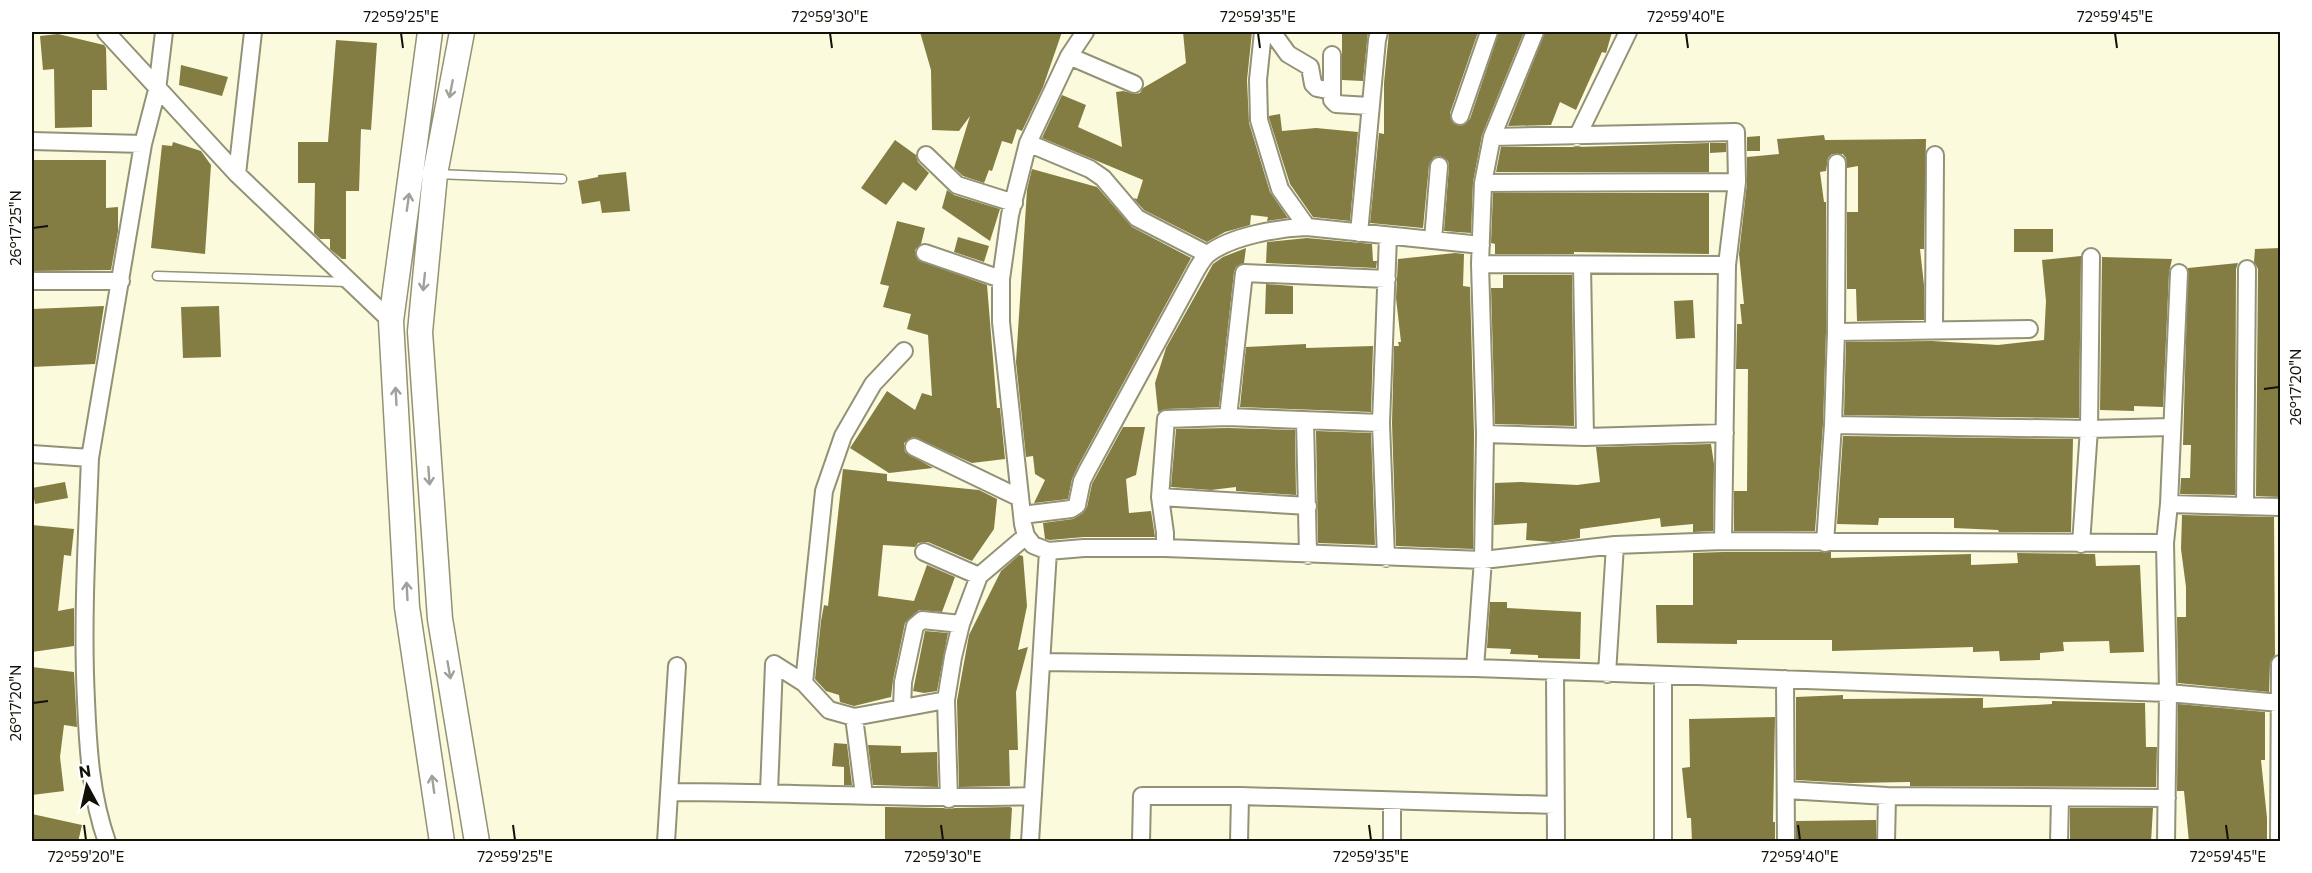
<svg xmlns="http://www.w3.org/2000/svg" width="2312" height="873" viewBox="0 0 2312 873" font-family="Commissioner,sans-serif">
  <rect width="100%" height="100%" fill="#fcfadc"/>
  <path fill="#837d43" d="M920 32H1062L1043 87 1022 131 1017 129 1012 144 1002 141 992 171 989 170 984 183 963 176 954 168 970 116 959 131 932 130 931 70Z
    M1183 32H1252L1247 80 1249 123 1270 192 1288 218 1267 221 1268 217 1251 215 1250 225 1225 232 1207 242 1144 210 1133 198 1137 199 1143 180 1042 138 1062 95 1086 105 1078 127 1122 147 1116 92 1123 91 1135 94 1140 93 1143 88 1186 63Z
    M1342 32H1368L1363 81 1342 80Z
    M1389 32H1478L1450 113 1453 123 1461 126 1470 119 1499 32H1524L1482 135 1473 182 1471 233 1444 231 1449 166 1448 161 1440 156 1434 157 1429 165 1423 228 1370 223 1379 133 1384 134V83Z
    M1545 32H1612L1606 53 1602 52 1576 110 1560 102 1551 125 1508 126Z
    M58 34 104 45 106 48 107 90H92V127L55 128 54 69 43 70 40 36Z
    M336 40 377 43 371 130 361 129 359 191H346V259H342L330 249V239H320L314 233 315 183H298V142H328Z
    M181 65 228 77 222 96 179 85Z
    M1280 114 1282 131 1316 128 1358 132 1350 221 1313 217 1290 184 1269 118V116Z
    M1824 135 1825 140 1926 139 1924 249H1920L1924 285V320L1857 321 1856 289H1847V212H1858V166L1847 168 1846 158 1843 154H1832L1828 158 1826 171 1820 172 1824 202H1826V332L1823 424 1815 531H1734V491H1747L1748 369H1736L1737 324H1742L1740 304H1744L1739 254 1747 183V157L1779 154 1777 139Z
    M1760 136V151H1747V137Z
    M895 140 916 155 918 162 929 173 916 191 903 182 886 205 861 188Z
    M173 142 201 151 211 165 205 254 151 248 162 145 172 146Z
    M1709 143V172H1496L1501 147H1577Z
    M1710 143H1726V152L1710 153Z
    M32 160H106V208L118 207V231L111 270 32 271Z
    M1032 169 1097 187 1132 227 1191 258 1078 466 1072 479 1068 499 1034 503 1045 480 1035 474 1033 456 1026 457 1016 362 1027 190Z
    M626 172 630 211 602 213 600 201 582 204 578 181 598 177V175Z
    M947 190 954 195 1000 209 990 241 942 208Z
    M1493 193H1709V254L1574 252V254H1495V244L1491 243Z
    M897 221 925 228 921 244 915 250 918 260 987 285 997 408H1000L1005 459 972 463 913 437 904 443 905 452 933 468 889 473 850 448 887 391 915 410 922 393 932 396 928 335 907 329 911 314 883 307 889 286 880 284Z
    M2014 229H2053V252H2014Z
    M958 237 989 246 984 262 954 252Z
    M1307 238 1372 244 1373 261H1377L1376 268 1266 263 1267 242Z
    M1246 248 1244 263 1236 267 1234 272 1219 407 1166 409 1158 412 1155 383 1166 348 1213 264 1223 257Z
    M2280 248V497L2256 496 2258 269 2254 262 2255 249Z
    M1455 253 1464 254 1463 286 1470 287 1474 434 1473 549 1396 546 1392 423 1394 346H1399L1398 342H1401L1396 298 1398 259Z
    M2081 256 2079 418 1844 415 1846 342 1932 341 1998 345 2044 340 2046 301 2042 260Z
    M2102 257 2172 259 2169 273 2163 407 2134 406V411L2100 410Z
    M2238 263 2236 269 2235 495 2180 494 2181 478H2190L2191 445H2183L2188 268Z
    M1503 275H1572L1574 426 1495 424 1491 288H1503Z
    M1266 284 1293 286V314H1265Z
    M1693 300 1695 338 1676 339 1674 301Z
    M104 306 95 364 32 367V309Z
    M219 306 221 357 183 358 181 307Z
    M1306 344V348L1373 346 1371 412 1240 407 1246 347Z
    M1123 427H1145L1136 475 1126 479 1129 513 1151 511 1155 537H1084L1050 540 1045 539 1043 523 1073 519 1083 513 1087 507 1092 484Z
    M1228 428 1295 430 1296 495 1236 491V487L1211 490 1171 487 1176 429Z
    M1316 431 1371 433 1375 545 1318 543Z
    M1843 436 2073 439 2071 532H1999L1998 530 1954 528V518H1879L1878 525 1837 524Z
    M1711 444 1714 464 1713 531 1693 532V524L1661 527 1660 518 1580 529V538L1553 542 1526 540 1527 523 1494 525 1495 483 1521 482 1577 485 1600 482 1596 447Z
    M843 469 887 474V481L979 490 997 499 994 529 972 561 928 542 918 543 915 547 883 545 878 596 914 601 927 565 955 577 942 612 919 610 905 623 893 680 891 697 854 706 840 702 839 695 826 691 815 679 821 621 824 605 828 606Z
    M65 482 68 498 35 504 32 488Z
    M2182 515 2274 517 2275 655 2270 663 2269 692 2178 683 2177 617H2186V587L2181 549Z
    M32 525 74 529 71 556 64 555 58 611 74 608V646L32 652Z
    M1723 552H1831V558L1971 554V565L2018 563 2017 553 2095 554 2096 566 2140 565 2144 652 2110 653 2109 641 2063 642 2064 651 2040 653V660L2000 661 1999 651 1973 652V647L1832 651V640H1737V644L1657 643 1656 605H1693V553Z
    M1019 555 1023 556 1027 606 1018 650 1028 647 1016 692 1018 750H1009L1010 786 959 787 957 701 969 635 1001 571Z
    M1490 602H1507V608L1581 612 1580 659 1538 658V655L1510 654 1511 649 1487 648Z
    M925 631 948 633 937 691 924 693 913 691Z
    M32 667 74 672 77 727 64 725 60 757 64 791 32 795Z
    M1843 695V699L1983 698V708L2052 704V701L2145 703 2146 747H2157L2156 787 1910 786V782L1851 783 1796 780V697Z
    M2178 704 2265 712V760H2261L2267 818V842H2189L2184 791H2177Z
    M1775 717 1773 822H1775V842H1692L1691 818H1687L1682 768 1690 767 1689 719Z
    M834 743 847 744 852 785H844V767L832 766Z
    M868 745 901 746V753L937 752 938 787 873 785Z
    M885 807 943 808 949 809 955 808 1010 807 1012 808 1010 842H885Z
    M2070 808H2153L2151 842H2070Z
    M32 814 82 825 78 842H32Z
    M1876 820V842H1796V821Z"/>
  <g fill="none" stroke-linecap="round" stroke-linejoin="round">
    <g stroke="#939176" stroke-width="11">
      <path id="service" d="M436 174 562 179
        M157 276 348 282"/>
    </g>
    <g stroke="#939176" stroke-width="20">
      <path id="minor" d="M106 32 237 174 391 321
        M1085 32 1069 56 1028 143 1010 215 1001 279V322L1023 524 1026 536 1033 545 1048 551 1084 548H1165L1483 560 1615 545 1723 541 2165 543 2168 693 2280 703
        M1263 32 1258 80 1259 120 1280 189 1307 227
        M1272 32 1288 54 1310 67 1313 84 1317 88 1332 91V100L1336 104 1369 106
        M1069 56 1134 84
        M1332 91V55
        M1460 116 1489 32
        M1492 137 1736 132 1737 182 1727 265 1723 541
        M1577 137 1628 32
        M32 141 143 144
        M1028 143 1090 169 1103 178 1137 218 1207 254
        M926 155 957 185 1014 203
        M237 174 253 32
        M1483 183 1737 182
        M1359 233 1377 40 1379 32
        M1433 240 1439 166
        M925 253 1001 279
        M1480 264 1727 265
        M1582 265 1585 437
        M32 281H121
        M1934 329 1935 155
        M1836 332 2029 329
        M1228 417 1244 273 1387 279
        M1305 421 1308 555
        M1833 425 2089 429 2171 427
        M1485 434 1585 437 1725 433
        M914 447 1020 498
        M32 454 90 458 143 144 157 90 164 32
        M90 458C87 539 82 620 86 701 88 749 91 797 107 842
        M1160 497 1166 419 1228 417 1381 423
        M2169 504 2280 507
        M2245 506 2247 269
        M1022 515 1071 509 1077 505 1082 481 1087 471 1197 269C1200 264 1204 257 1208 254 1231 236 1278 228 1307 227L1481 245
        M1825 543 1833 425 1836 332 1837 163
        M2165 543 2169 504 2179 273
        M2081 544 2089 429 2091 257
        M1165 548V533L1160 497 1308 506
        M924 552 979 576
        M1386 558 1381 423 1388 236
        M1042 662 1475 668 2168 693 2166 842
        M1475 668 1483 560 1485 434 1480 264 1483 183 1492 137 1535 32
        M1555 673 1556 842
        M1607 674 1615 545
        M1663 676V842
        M1785 679 1786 842
        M804 683 824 491 843 436 873 384 904 351
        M902 708 903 682 915 626 922 620 961 624
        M854 717 864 795
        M1786 790 1887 796 2167 798
        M671 792C792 792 912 800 1033 796
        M769 792 774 664 804 683 829 710 854 717 946 700
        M949 799 946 700 953 657 961 624 979 576 1026 536
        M666 842 677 666
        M1030 842 1048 551
        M1141 842 1142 796H1240L1556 805
        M1239 842 1240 796
        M1392 842V801
        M1886 842 1887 796
        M2059 842 2060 799
        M2279 842 2280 664"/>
    </g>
    <g stroke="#939176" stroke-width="27">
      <path id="secondary" d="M430 32 391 321 407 607 442 842
        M462 32 435 174 420 332 440 619 477 842"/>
    </g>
    <use href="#service" stroke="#fff" stroke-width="8"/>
    <use href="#minor" stroke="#fff" stroke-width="16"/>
    <use href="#secondary" stroke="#fff" stroke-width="24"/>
  </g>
  <defs><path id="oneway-shaft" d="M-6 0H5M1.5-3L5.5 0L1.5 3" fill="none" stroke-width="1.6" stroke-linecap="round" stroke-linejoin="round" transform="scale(1.5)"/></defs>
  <g stroke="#a0a09c">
    <use href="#oneway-shaft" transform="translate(451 89) rotate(101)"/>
    <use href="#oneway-shaft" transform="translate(408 202) rotate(-82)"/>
    <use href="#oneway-shaft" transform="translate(424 282) rotate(96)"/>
    <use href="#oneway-shaft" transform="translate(396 396) rotate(-93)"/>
    <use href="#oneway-shaft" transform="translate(429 476) rotate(86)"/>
    <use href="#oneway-shaft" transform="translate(407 591) rotate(-93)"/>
    <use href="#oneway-shaft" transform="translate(449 670) rotate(80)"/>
    <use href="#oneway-shaft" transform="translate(433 784) rotate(-98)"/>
  </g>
  <path fill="none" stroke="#121108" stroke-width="2" d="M401 33 403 48M830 33 832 48M1258 33 1260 48M1686 33 1688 48M2115 33 2117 48M33 228 48 226M2264 389 2279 387M33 703 48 701M84 825 86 840M513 825 515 840M941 825 943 840M1369 825 1371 840M1798 825 1800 840M2226 825 2228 840"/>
  <rect width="2312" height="873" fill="none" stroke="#ffffff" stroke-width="66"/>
  <g transform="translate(87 786) rotate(352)" stroke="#ffffff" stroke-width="4.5" paint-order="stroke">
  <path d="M0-4.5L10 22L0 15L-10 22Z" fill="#121108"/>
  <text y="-9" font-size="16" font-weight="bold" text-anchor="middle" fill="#121108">N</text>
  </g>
  <rect x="33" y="33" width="2246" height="807" fill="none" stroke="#121108" stroke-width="2"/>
  <g font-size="15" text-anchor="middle" fill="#121108">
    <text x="401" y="22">72°59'25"E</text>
    <text x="830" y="22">72°59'30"E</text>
    <text x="1258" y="22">72°59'35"E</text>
    <text x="1686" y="22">72°59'40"E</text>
    <text x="2115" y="22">72°59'45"E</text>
    <text transform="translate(16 228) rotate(-90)" y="5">26°17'25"N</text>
    <text transform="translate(2296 387) rotate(-90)" y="5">26°17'20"N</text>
    <text transform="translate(16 703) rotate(-90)" y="5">26°17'20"N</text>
    <text x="86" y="862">72°59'20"E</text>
    <text x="515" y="862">72°59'25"E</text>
    <text x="943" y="862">72°59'30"E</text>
    <text x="1371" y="862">72°59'35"E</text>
    <text x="1800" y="862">72°59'40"E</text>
    <text x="2228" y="862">72°59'45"E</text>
  </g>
</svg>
